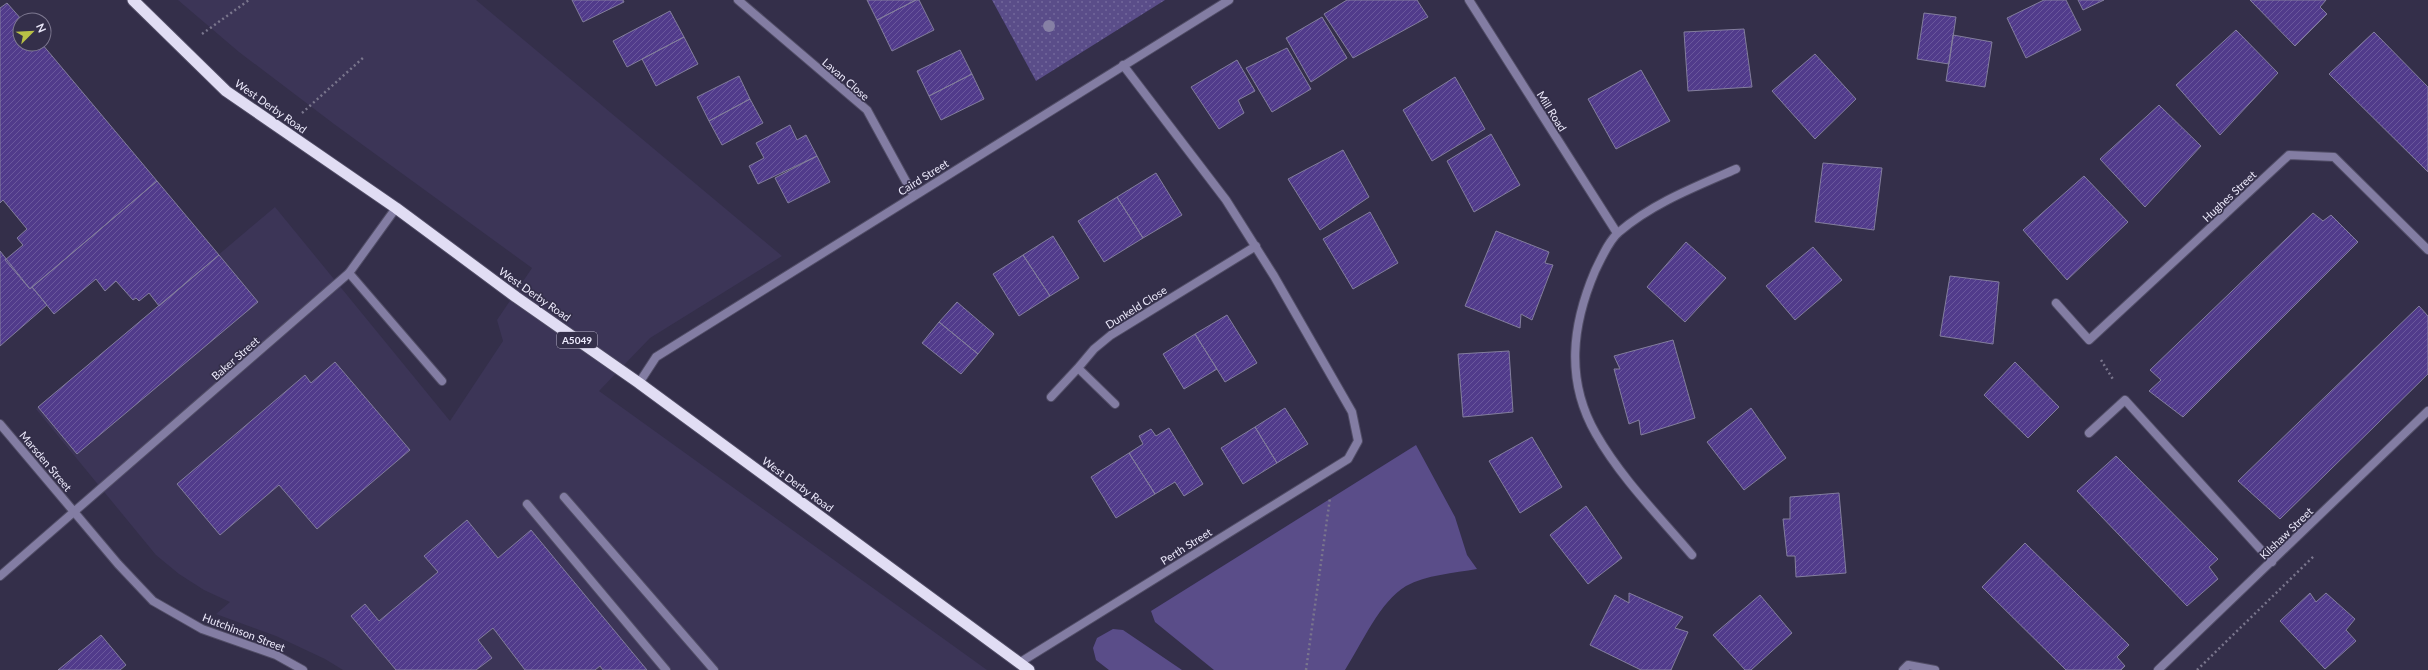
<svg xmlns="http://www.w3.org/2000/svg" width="2428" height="670" viewBox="0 0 2428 670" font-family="Lato,sans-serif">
  <defs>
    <pattern id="park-dots" width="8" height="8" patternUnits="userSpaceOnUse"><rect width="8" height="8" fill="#5a4d89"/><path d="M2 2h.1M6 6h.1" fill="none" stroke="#72679b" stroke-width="1.8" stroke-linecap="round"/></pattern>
    <pattern id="building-hatch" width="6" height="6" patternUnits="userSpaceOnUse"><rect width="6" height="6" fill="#513b8b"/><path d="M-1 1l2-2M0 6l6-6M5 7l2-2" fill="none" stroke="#6a579c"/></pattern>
  </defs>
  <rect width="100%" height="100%" fill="#342f4a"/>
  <path fill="#3c3557" d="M178 0H476L782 256 650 338 599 391 987 670H343L325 659 276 636 216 614 230 602 204 590 179 574 156 555 36 409 275 207 450 421 503 341 497 320 532 268 334 124 239 52Z"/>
  <path fill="#5a4d89" d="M1416 445 1455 517 1467 555 1477 569C1454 573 1426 575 1406 586 1380 601 1361 645 1345 670H1214L1155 622 1151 611Z
    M1113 629 1123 630 1182 670H1109L1096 660 1093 648 1097 638Z"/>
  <path fill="url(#park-dots)" d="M992 0H1165L1036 81Z"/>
  <path fill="url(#building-hatch)" stroke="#837e9d" d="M572 0H623L624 2 583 22Z
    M867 0H916L877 20Z
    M916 0H919L934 30 892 51 877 20Z
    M1347 0H1417L1428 17 1353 58 1324 14Z
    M2044 0H2066L2081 30 2026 58 2007 18Z
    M2078 0H2104L2083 10Z
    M2250 0H2326L2320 7 2327 14 2295 46Z
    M7 3 22 20 20 44H42L157 181 30 289 5 260 23 245 17 238 27 229 3 200 0 203V8Z
    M670 11 684 37 627 67 613 41Z
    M1924 13 1956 17 1949 64 1917 59Z
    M1322 17 1347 58 1311 82 1286 38Z
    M1744 29 1752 87 1688 91 1684 32Z
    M2236 30 2278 73 2220 135 2176 85Z
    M2374 32 2428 87V172L2329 74Z
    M1953 35 1992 42 1985 87 1946 81Z
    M684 37 698 64 656 86 642 59Z
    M1287 48 1311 89 1272 112 1246 68Z
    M960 50 972 74 929 96 917 71Z
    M1815 54 1856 99 1815 139 1772 91Z
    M1237 60 1255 91 1238 100 1244 113 1219 129 1191 87Z
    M1641 70 1670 121 1616 149 1588 99Z
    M972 74 984 99 941 120 929 96Z
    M739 76 750 99 709 121 697 97Z
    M1455 77 1485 129 1432 161 1403 110Z
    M750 99 763 123 722 145 709 121Z
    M2159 105 2201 146 2145 207 2100 159Z
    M790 125 797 140 806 135 817 156 758 184 749 166 764 158 756 143Z
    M1491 134 1520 185 1474 212 1447 161Z
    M1343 150 1369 197 1320 230 1288 179Z
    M817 156 830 182 788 203 775 178Z
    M1823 163 1882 168 1874 230 1815 222Z
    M1156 173 1182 215 1143 238 1117 197Z
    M2084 176 2128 222 2067 280 2023 230Z
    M157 181 219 255 159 306 149 293 139 301 136 298 133 300 116 281 105 291 96 279 54 314 32 287Z
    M1117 197 1143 238 1104 262 1078 221Z
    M1370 212 1398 263 1353 289 1323 239Z
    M2313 213 2323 221 2331 215 2358 242 2183 417 2149 391 2161 380 2150 370Z
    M1496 231 1549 252 1545 263 1553 265 1532 320 1521 314 1520 328 1465 306Z
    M1053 236 1079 278 1050 296 1023 255Z
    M1686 242 1726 278 1685 322 1647 287Z
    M1813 247 1842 280 1795 320 1766 286Z
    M0 251 30 289 32 287 47 305 0 346Z
    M219 255 258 302 77 454 38 407Z
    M1023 255 1050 296 1019 316 993 274Z
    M1950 276 1999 282 1993 344 1940 336Z
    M957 302 994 334 978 354 939 322Z
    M2419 306 2428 316V374L2280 519 2238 481Z
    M1227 315 1257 363 1225 382 1195 334Z
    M939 322 978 354 961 374 922 343Z
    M1195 334 1217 369 1184 389 1163 354Z
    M1673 340 1695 418 1641 435 1639 420 1629 424 1614 369H1620L1614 356Z
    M1509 351 1513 412 1463 417 1458 354Z
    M335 362 410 450 317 529 279 485 220 535 177 484 305 375 311 383Z
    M2015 362 2059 407 2028 438 1984 395Z
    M1285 408 1308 444 1277 463 1255 427Z
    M1751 408 1786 458 1744 490 1707 442Z
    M1255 427 1277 463 1243 484 1221 448Z
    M1169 428 1203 484 1184 496 1175 482 1155 494 1129 453 1143 444 1139 436 1151 429 1156 436Z
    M1532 437 1562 487 1520 513 1489 461Z
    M1129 453 1155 494 1116 518 1091 477Z
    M2116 456 2218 559 2209 567 2218 579 2187 606 2077 491Z
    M1839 493 1846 573 1796 577 1795 556H1787L1783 519H1790V497Z
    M1586 506 1622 558 1588 584 1550 535Z
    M467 520 498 558 531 530 647 670H603L600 666 595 670H525L493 628 478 640 492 658 476 670H396L351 616 365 604 379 621 438 572 424 556Z
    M2025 543 2129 645 2117 657 2125 666 2121 670H2066L1982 587Z
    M1629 593 1683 617 1675 628 1688 632 1671 670H1641L1590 645 1615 595 1629 603Z
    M2310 593 2316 602 2326 593 2355 619 2346 630 2356 641 2325 669 2280 621Z
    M1760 595 1792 633 1751 670H1745L1713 635Z
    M101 635 126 665 120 670H58Z"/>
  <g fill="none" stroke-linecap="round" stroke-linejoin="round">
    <g stroke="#514d66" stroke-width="10">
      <path id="service" d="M349 273 442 381
        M564 497 714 670
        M527 504 666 670"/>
    </g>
    <g stroke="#514d66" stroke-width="10">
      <path id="minor" d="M738 0 867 110 914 196
        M1469 0 1617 233
        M2056 303 2089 340 2289 155 2334 157 2428 250
        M639 383 656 357 1229 0
        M1051 397 1078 368
        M1115 404 1078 368 1094 349 1111 335 1256 246
        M0 424 118 564 153 601 202 629 276 655 303 670
        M2089 433 2125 400 2272 562
        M1692 555C1659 516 1621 478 1596 434 1565 380 1572 325 1595 271 1601 259 1609 240 1619 232 1653 203 1695 187 1736 169
        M0 576 349 273 396 208
        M1019 663 1348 459 1358 441 1352 412 1274 276 1226 200 1123 65
        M1903 670 1908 665 1935 670
        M2158 670 2428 411"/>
    </g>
    <g stroke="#514d66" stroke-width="13">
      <path id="trunk" d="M133 0 226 91 396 208 516 297 639 383 1029 670"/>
    </g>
    <path stroke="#7a768d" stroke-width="2.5" stroke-dasharray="2 3" stroke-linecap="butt" d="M202 34 249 0
      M302 113 364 57
      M2101 360 2114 381
      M1306 670 1330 498
      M2197 670 2314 556"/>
    <use href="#service" stroke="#837da3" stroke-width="8"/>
    <use href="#minor" stroke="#837da3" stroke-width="8"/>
    <use href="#trunk" stroke="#e1ddf4" stroke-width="11"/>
  </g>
  <circle fill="#8680a5" cx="1049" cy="26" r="6"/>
  <g text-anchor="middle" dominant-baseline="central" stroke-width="3.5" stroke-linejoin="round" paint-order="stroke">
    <rect fill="#342f4a" stroke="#b5b1c6" stroke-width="1" x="557" y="332" width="40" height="16" rx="3"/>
    <g font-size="10" font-weight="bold" fill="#ece9fb">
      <text x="577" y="340">A5049</text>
    </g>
    <g font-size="11" fill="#ece9fb" stroke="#342f4a">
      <text transform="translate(846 79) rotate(41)">Lavan Close</text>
      <text transform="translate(271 106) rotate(35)">West Derby Road</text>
      <text transform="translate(1552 111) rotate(58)">Mill Road</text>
      <text transform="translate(923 177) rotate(-32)">Caird Street</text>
      <text transform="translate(2229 196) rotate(-43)">Hughes Street</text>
      <text transform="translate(535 294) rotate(35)">West Derby Road</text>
      <text transform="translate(1136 307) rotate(-32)">Dunkeld Close</text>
      <text transform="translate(235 358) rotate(-41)">Baker Street</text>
      <text transform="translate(46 461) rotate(50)">Marsden Street</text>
      <text transform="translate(798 484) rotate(36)">West Derby Road</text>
      <text transform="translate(2286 533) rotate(-44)">Kilshaw Street</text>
      <text transform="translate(1186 546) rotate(-32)">Perth Street</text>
      <text transform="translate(244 632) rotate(21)">Hutchinson Street</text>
    </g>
  </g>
  <g transform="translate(32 32) rotate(66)"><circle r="19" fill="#342f4a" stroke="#7e7991"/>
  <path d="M0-3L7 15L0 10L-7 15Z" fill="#b9c046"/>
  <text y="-6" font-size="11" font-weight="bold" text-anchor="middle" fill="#ece9fb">N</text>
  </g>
</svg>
